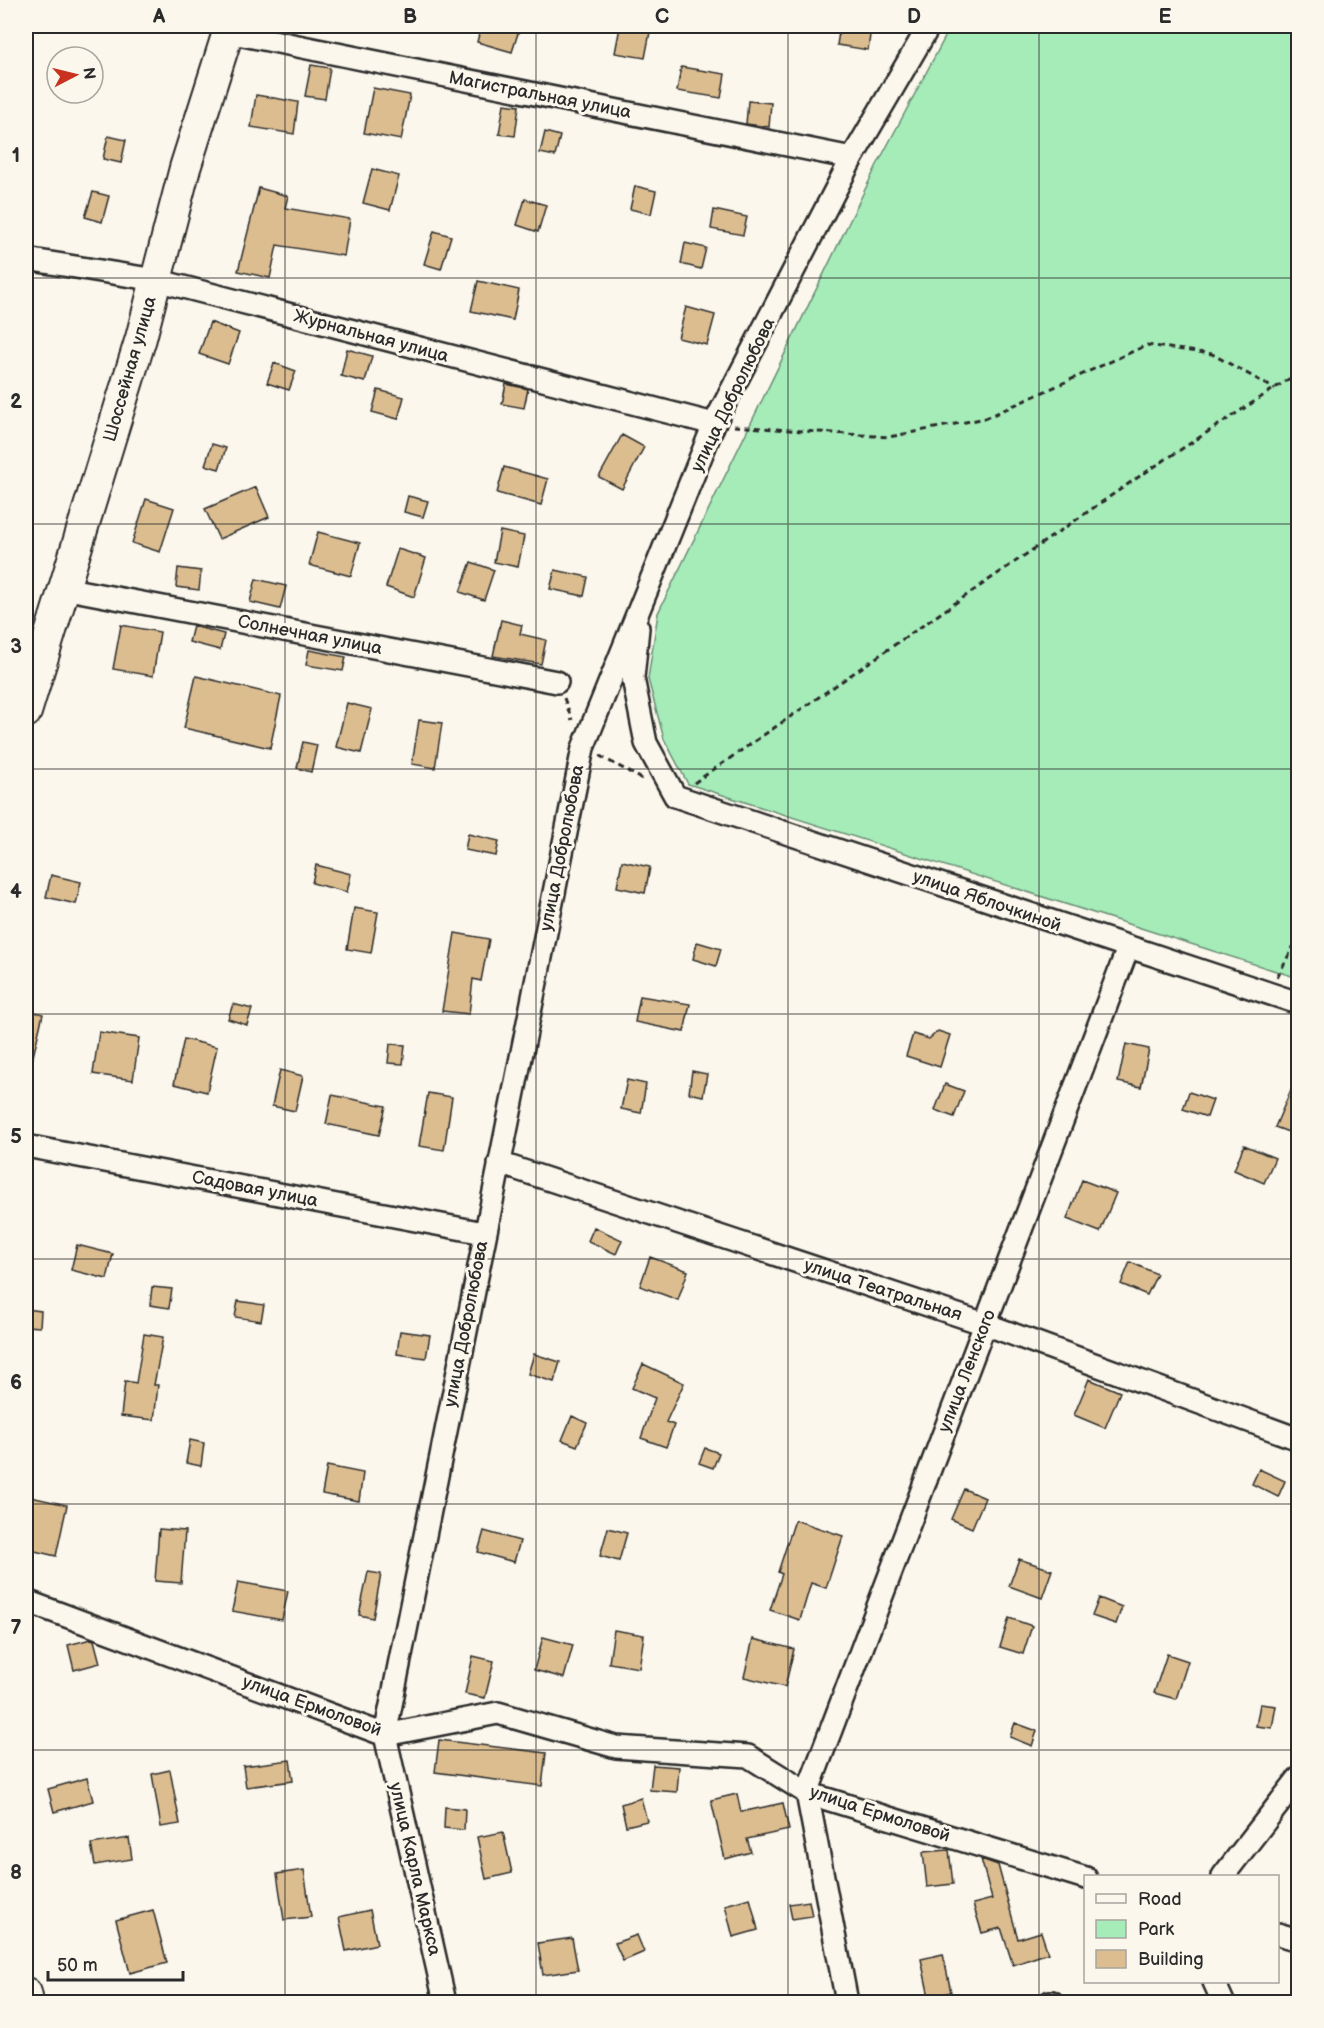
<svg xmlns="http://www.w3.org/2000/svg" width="1324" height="2028" viewBox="0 0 1324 2028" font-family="'Balsamiq Sans',sans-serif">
  <rect width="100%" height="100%" fill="#fbf7ec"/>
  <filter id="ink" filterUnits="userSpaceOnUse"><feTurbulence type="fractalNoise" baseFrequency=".0167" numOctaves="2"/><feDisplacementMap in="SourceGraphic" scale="12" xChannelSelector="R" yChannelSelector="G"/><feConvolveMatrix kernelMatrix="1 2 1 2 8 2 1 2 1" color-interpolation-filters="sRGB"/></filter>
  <g filter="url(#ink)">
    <path fill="#a5ecb9" stroke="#688c72" stroke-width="1.5" d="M951 26H1298V978L688 784 664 739 648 679 658 613 877 165Z"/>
    <path fill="#dcbd90" stroke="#2b2b2b" stroke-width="1.5" d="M481 26H501L519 30 512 52 477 42Z
      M840 26 871 28 868 50 837 45Z
      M620 27 650 32 645 58 615 53Z
      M311 65 330 68 325 99 305 96Z
      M681 67 725 74 721 98 677 91Z
      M373 88 410 95 401 140 364 133Z
      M256 95 298 102 294 134 251 127Z
      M748 101 771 103 769 127 746 124Z
      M504 104 519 106 515 136 499 134Z
      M545 132 560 136 555 156 540 153Z
      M108 136 126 140 121 163 103 159Z
      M372 169 399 176 390 210 363 203Z
      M635 186 656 191 651 214 630 209Z
      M259 188 288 196 285 208 350 219 344 256 277 245 270 278 238 271Z
      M93 192 109 196 102 222 85 217Z
      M525 199 546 205 538 232 517 225Z
      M714 210 747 217 743 235 711 229Z
      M434 231 451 236 441 269 424 264Z
      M685 243 706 248 701 269 681 264Z
      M478 281 519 290 513 320 471 311Z
      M686 307 715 315 707 345 678 338Z
      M210 322 239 333 228 364 199 354Z
      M347 349 372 356 365 382 341 376Z
      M274 363 296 371 289 390 267 383Z
      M506 384 528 389 524 408 502 404Z
      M378 390 404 397 398 419 372 412Z
      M622 435 644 447 622 489 599 477Z
      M212 444 226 448 219 469 205 465Z
      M504 467 548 479 541 505 497 493Z
      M256 487 269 517 219 539 205 509Z
      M408 496 428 501 423 517 404 512Z
      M146 499 174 508 160 552 132 543Z
      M500 531 524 536 518 567 494 562Z
      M318 532 360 543 351 576 309 565Z
      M398 549 426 558 414 597 386 587Z
      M471 562 494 570 484 600 460 592Z
      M178 568 201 571 199 590 176 587Z
      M555 570 588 577 584 596 550 589Z
      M256 579 286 586 280 609 250 602Z
      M501 620 522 625 520 634 546 640 541 664 493 656Z
      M121 625 160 632 153 676 113 669Z
      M193 626 224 634 220 650 189 642Z
      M309 650 346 657 343 671 306 665Z
      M196 676 281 696 270 748 184 728Z
      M347 703 372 709 361 753 336 747Z
      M419 720 442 723 435 768 412 764Z
      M303 742 317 745 311 772 297 768Z
      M468 834 499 841 496 856 465 850Z
      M622 861 650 867 645 893 617 887Z
      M316 865 351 874 347 892 312 883Z
      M51 875 81 882 76 904 46 897Z
      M354 908 378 912 371 953 347 949Z
      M455 933 489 939 481 981 473 979 469 1014 442 1011Z
      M697 942 721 949 716 966 693 959Z
      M640 996 690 1004 684 1032 635 1022Z
      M233 1004 252 1009 247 1025 228 1019Z
      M26 1010 43 1014 31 1065 26 1064Z
      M938 1031 950 1035 940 1067 906 1056 913 1034 929 1039Z
      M99 1032 139 1038 133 1080 93 1074Z
      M184 1039 217 1047 207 1092 174 1084Z
      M390 1044 405 1045 403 1064 388 1063Z
      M1126 1044 1149 1049 1141 1087 1118 1082Z
      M280 1070 303 1076 295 1111 272 1106Z
      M692 1071 707 1074 703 1096 689 1093Z
      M1299 1071V1136L1275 1127Z
      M627 1080 646 1084 641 1113 621 1109Z
      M945 1084 964 1091 954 1117 935 1110Z
      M1189 1092 1213 1100 1207 1117 1183 1109Z
      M428 1093 452 1097 444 1150 419 1146Z
      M332 1095 386 1106 379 1135 326 1124Z
      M1244 1145 1275 1158 1264 1183 1234 1170Z
      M1082 1180 1116 1193 1100 1232 1067 1219Z
      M594 1227 622 1240 616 1254 588 1241Z
      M77 1245 113 1254 107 1279 71 1270Z
      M650 1257 688 1271 678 1300 640 1286Z
      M1130 1262 1157 1274 1147 1295 1121 1284Z
      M152 1287 172 1289 169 1308 150 1305Z
      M238 1301 264 1305 261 1321 235 1317Z
      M26 1309 41 1311 40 1327 26 1326Z
      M400 1331 430 1335 426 1358 397 1354Z
      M144 1334 163 1337 154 1385H158L154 1420 121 1416 125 1381 136 1383Z
      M534 1354 560 1362 554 1382 528 1374Z
      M643 1364 684 1383 666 1422 674 1425 666 1447 641 1438 655 1398 632 1388Z
      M1089 1379 1120 1392 1105 1428 1074 1415Z
      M572 1416 587 1423 577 1446 562 1440Z
      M190 1440 204 1443 201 1466 186 1463Z
      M705 1448 719 1453 713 1468 699 1463Z
      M327 1466 363 1473 359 1501 322 1494Z
      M1259 1469 1285 1481 1278 1497 1252 1484Z
      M964 1489 985 1498 972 1528 951 1519Z
      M26 1496 67 1505 56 1556 26 1549Z
      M795 1520 843 1536 826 1588 811 1583 800 1620 770 1610 782 1574 778 1572Z
      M608 1528 627 1533 619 1561 600 1556Z
      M159 1529 185 1531 181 1583 155 1581Z
      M484 1531 520 1541 514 1562 478 1552Z
      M1019 1559 1052 1570 1042 1598 1009 1586Z
      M368 1572 381 1574 373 1618 359 1615Z
      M238 1582 288 1591 282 1620 232 1611Z
      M1099 1598 1122 1607 1116 1624 1092 1616Z
      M1009 1618 1032 1626 1023 1654 1000 1647Z
      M614 1630 644 1635 639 1668 609 1663Z
      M543 1637 573 1645 564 1678 534 1670Z
      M91 1639 94 1640 100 1663 74 1670 68 1645Z
      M753 1639 794 1649 785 1687 744 1677Z
      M1167 1654 1188 1661 1176 1699 1154 1693Z
      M473 1656 494 1661 485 1698 465 1694Z
      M1260 1704 1276 1706 1272 1728 1256 1726Z
      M1015 1723 1037 1731 1032 1746 1010 1737Z
      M439 1740 546 1753 542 1786 435 1772Z
      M290 1760 293 1781 246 1787 243 1766Z
      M653 1765 679 1767 677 1792 650 1790Z
      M170 1770 180 1824 161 1827 152 1774Z
      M87 1778 93 1801 54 1812 48 1789Z
      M737 1794 741 1812 783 1803 789 1830 747 1839 751 1852 725 1859 711 1800Z
      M641 1798 647 1821 626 1826 621 1804Z
      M445 1807 465 1809 464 1830 444 1828Z
      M503 1832 512 1873 486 1879 477 1837Z
      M129 1838 132 1859 95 1865 91 1844Z
      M949 1850 953 1884 927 1887 923 1852Z
      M981 1859 998 1865 1018 1939 1041 1932 1048 1953 1013 1965 1001 1928 982 1933 973 1904 992 1899Z
      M304 1870 311 1917 284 1920 277 1874Z
      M750 1898 758 1930 733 1937 725 1905Z
      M809 1901 812 1916 792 1919 789 1904Z
      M153 1910 167 1963 130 1973 116 1920Z
      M370 1910 377 1944 346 1951 339 1917Z
      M637 1935 644 1952 623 1961 615 1943Z
      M572 1938 578 1970 543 1975 538 1943Z
      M943 1954 951 1992 929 1997 921 1959Z"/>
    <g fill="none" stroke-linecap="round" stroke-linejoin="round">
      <g stroke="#2b2b2b" stroke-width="26">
        <path id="minor" d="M228 32 852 158
          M26 259 156 280 714 424
          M63 588 557 682
          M638 628 633 678 646 743 675 796 1298 1003
          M26 1146 484 1233
          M499 1163 985 1324 1298 1439
          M26 1601 385 1735 498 1713 616 1747 748 1756 807 1793 1086 1878
          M1223 1876 1298 1779
          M1278 1934 1298 1940
          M1214 1982 1223 2002
          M445 2002 385 1735 583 748 714 424 852 158 929 26
          M847 2002 807 1793 1128 948
          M1050 2002H1052"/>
      </g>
      <g stroke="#2b2b2b" stroke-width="34">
        <path id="secondary" d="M26 712 141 338 185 168 230 26
          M26 1993 28 2002"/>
      </g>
      <path stroke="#2b2b2b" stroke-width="3" stroke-dasharray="6 4.5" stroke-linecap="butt" d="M734 426 889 437 986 418 1147 345 1212 354 1275 389
        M564 698 572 720
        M600 756 644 780
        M694 783 1131 482 1298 373
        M1277 977 1298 938"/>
      <use href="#minor" stroke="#fbf7ec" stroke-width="21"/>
      <use href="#secondary" stroke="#fbf7ec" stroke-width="30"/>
    </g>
  </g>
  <path fill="none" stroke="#2b2b2b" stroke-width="1.5" stroke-opacity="0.55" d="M285 26V2002M536 26V2002M788 26V2002M1039 26V2002M26 278H1298M26 524H1298M26 769H1298M26 1014H1298M26 1259H1298M26 1504H1298M26 1750H1298"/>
  <g text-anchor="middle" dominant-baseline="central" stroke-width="6" stroke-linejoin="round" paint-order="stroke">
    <g font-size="18" fill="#2b2b2b" stroke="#fbf7ec">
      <text transform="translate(540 95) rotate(11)">Магистральная улица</text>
      <text transform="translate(371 336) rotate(15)">Журнальная улица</text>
      <text transform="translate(130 369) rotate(-74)">Шоссейная улица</text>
      <text transform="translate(733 395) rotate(-64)">улица Добролюбова</text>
      <text transform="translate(310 635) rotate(11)">Солнечная улица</text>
      <text transform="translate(562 848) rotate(-79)">улица Добролюбова</text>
      <text transform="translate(987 901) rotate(19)">улица Яблочкиной</text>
      <text transform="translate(255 1189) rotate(11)">Садовая улица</text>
      <text transform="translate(883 1290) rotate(18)">улица Театральная</text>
      <text transform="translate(466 1324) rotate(-79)">улица Добролюбова</text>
      <text transform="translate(967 1371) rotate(-69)">улица Ленского</text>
      <text transform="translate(312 1706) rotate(20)">улица Ермоловой</text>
      <text transform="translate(880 1814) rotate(18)">улица Ермоловой</text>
      <text transform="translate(415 1869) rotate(77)">улица Карла Маркса</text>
    </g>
  </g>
  <rect width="1324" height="2028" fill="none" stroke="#fbf7ec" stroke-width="66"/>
  <rect x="1084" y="1875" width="195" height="108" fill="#fbf7ec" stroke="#a8a59f" stroke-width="1.5"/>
  <rect x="1096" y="1894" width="30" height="9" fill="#fbf7ec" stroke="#a8a59f" stroke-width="1.5"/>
  <text x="1138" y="1905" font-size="18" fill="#2b2b2b">Road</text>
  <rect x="1096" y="1920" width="30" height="18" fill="#a5ecb9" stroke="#a8a59f" stroke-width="1.5"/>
  <text x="1138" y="1935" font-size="18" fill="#2b2b2b">Park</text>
  <rect x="1096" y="1950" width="30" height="18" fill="#dcbd90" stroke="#a8a59f" stroke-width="1.5"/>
  <text x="1138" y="1965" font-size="18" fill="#2b2b2b">Building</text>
  <g transform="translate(75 75) rotate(83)"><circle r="28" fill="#fbf7ec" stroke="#a8a59f" stroke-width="1.5"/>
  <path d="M0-4.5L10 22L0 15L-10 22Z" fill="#c8321e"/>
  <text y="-9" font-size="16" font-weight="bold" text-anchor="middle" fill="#2b2b2b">N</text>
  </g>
  <path d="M48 1971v9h135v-9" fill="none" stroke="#2b2b2b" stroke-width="3"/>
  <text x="57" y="1971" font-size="18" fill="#2b2b2b" stroke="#fbf7ec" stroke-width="4.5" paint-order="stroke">50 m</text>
  <rect x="33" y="33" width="1258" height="1962" fill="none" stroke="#2b2b2b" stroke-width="2"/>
  <g font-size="20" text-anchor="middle" font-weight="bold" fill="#2b2b2b">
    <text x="159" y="23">A</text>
    <text x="410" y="23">B</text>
    <text x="662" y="23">C</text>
    <text x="914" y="23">D</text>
    <text x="1165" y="23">E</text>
    <text x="16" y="162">1</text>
    <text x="16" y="408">2</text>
    <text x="16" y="653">3</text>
    <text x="16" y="898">4</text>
    <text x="16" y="1143">5</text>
    <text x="16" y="1389">6</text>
    <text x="16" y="1634">7</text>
    <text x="16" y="1879">8</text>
  </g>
</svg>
